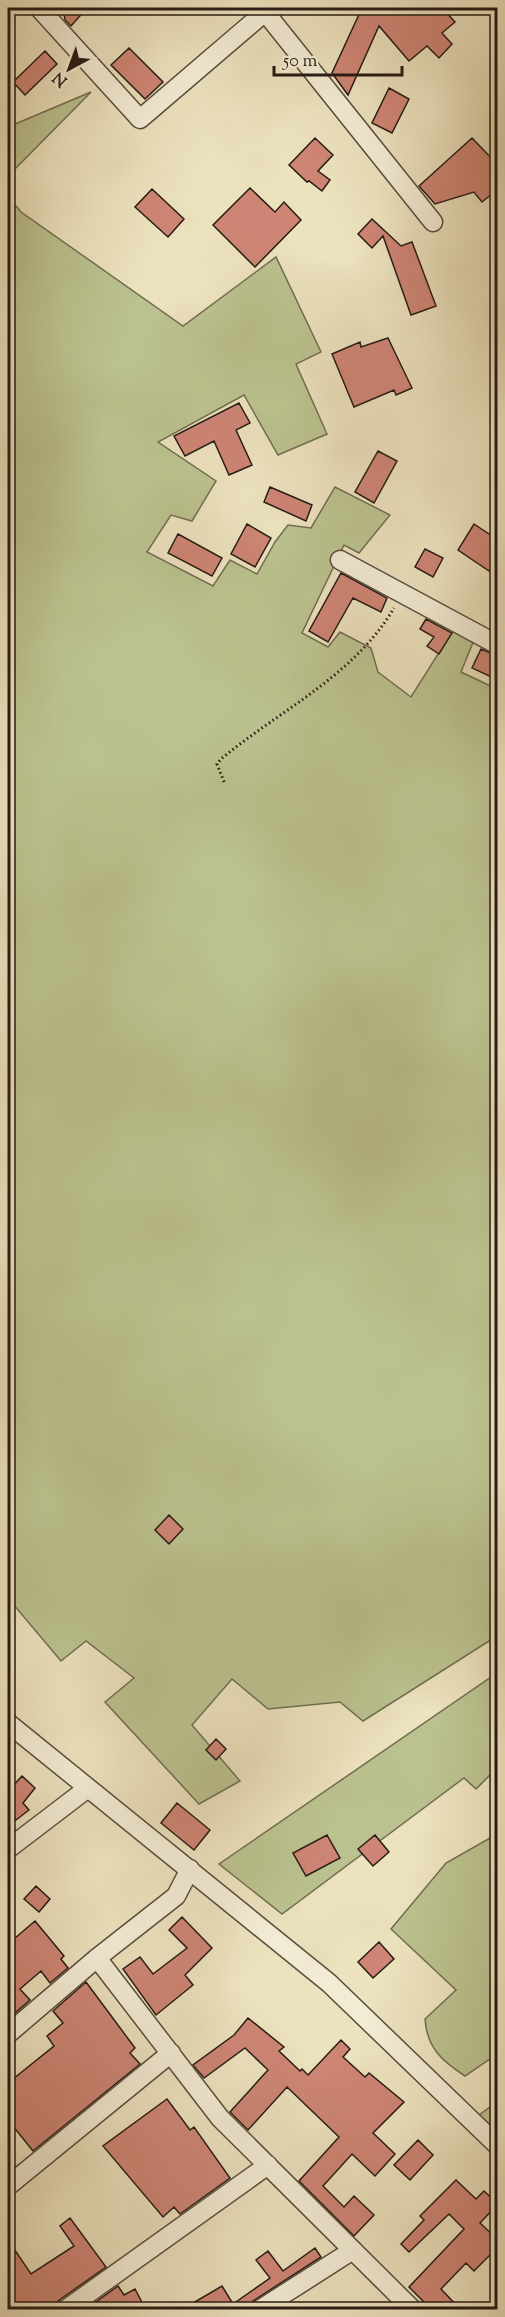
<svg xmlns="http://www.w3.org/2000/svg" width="505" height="2317" viewBox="0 0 505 2317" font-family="'Sorts Mill Goudy',serif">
  <rect width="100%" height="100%" fill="#ece2be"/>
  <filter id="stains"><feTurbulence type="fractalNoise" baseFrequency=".00333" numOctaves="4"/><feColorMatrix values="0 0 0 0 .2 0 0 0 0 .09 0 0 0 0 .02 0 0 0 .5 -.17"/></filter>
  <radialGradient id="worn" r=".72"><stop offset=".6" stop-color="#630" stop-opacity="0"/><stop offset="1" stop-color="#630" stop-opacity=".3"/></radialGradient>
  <path fill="#bbc28f" stroke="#706e52" stroke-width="1.5" d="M91 92 12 172 10 199 21 212 183 326 276 257 321 352 296 364 327 434 278 455 244 395 158 442 216 481 192 521 171 515 147 552 213 586 230 560 257 574 275 542 288 525 311 528 335 487 390 515 359 553 344 545 302 633 328 647 340 632 371 648 378 672 411 697 455 627 474 640 461 672 497 689V1636L363 1721 340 1702 268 1709 232 1679 192 1725 240 1781 199 1804 105 1702 134 1678 86 1641 61 1661 8 1598V127Z
    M497 1673V1768L476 1789 464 1778 282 1914 219 1864Z
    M497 1834V2054L465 2076C442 2061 427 2048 425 2019L456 1990 391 1929 446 1863Z
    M497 2102V2133L479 2115Z"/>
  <path fill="#ce8575" stroke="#261b15" stroke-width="1.5" d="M63 8H87L71 26 65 20Z
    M362 8H442L455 22 442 33 452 44 439 58 427 46 409 61 379 26 348 95 332 73Z
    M129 48 163 82 145 99 111 65Z
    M45 51 57 64 25 95 13 82Z
    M389 88 409 99 392 133 372 123Z
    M315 138 333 155 318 171 330 180 322 191 309 181 307 182 289 165Z
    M472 138 498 165V189L482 202 474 192 435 204 419 186Z
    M250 188 275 212 284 202 301 220 255 267 213 225Z
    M152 189 184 219 168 237 135 207Z
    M372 219 401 246 412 242 436 306 411 315 383 236 372 248 358 234Z
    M388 338 412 388 396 395 394 390 354 407 332 354 360 342 361 347Z
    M239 403 250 423 236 430 252 465 229 475 214 441 185 456 174 436Z
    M378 451 397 461 374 503 355 492Z
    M270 487 312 505 306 521 264 502Z
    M247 524 271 538 255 567 231 554Z
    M474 524 498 540V558L489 571 458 550Z
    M178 534 222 558 212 576 168 553Z
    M425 549 443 558 433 577 415 567Z
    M341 573 387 598 381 612 353 598 328 642 309 631Z
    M426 619 452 633 439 654 427 646 434 637 420 629Z
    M481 649 498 656V680L472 668Z
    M169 1515 183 1529 169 1544 155 1530Z
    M216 1739 226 1749 216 1760 206 1750Z
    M22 1776 35 1788 23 1803 29 1810 16 1820 8 1809V1791Z
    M177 1803 210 1830 194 1850 161 1823Z
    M327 1835 340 1858 306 1876 293 1853Z
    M375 1835 389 1852 373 1866 358 1849Z
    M36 1886 50 1899 39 1912 24 1899Z
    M182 1917 212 1948 185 1975 193 1985 156 2015 123 1969 140 1957 153 1974 187 1948 169 1930Z
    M35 1921 64 1956 61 1959 68 1968 50 1983 41 1971 20 1989 30 2000 8 2019V1944Z
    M379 1942 394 1959 373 1978 358 1962Z
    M86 1982 135 2048 130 2053 140 2064 33 2151 8 2120V2083L54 2046 47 2036 63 2023 53 2011Z
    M248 2018 284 2047 279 2051 300 2071 302 2069 308 2075 341 2040 350 2049 343 2057 365 2077 369 2073 404 2102 373 2133 395 2154 375 2176 352 2154 323 2186 344 2207 354 2196 374 2215 354 2236 299 2181 339 2137 287 2087 248 2130 230 2112 268 2070 245 2048 204 2078 193 2065 234 2035Z
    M167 2099 190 2130 194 2127 230 2178 180 2214 174 2207 163 2217 103 2146Z
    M418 2140 433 2155 410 2180 394 2165Z
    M456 2180 476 2199 484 2191 498 2204 480 2223 498 2240V2247L474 2271 466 2263 441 2289 461 2310H432L409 2287 464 2229 449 2214 409 2252 401 2244 424 2220 420 2216Z
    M70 2218 106 2267 58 2301 54 2310H8V2240L31 2274 74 2246 60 2226Z
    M315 2248 321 2257 253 2301 248 2310H181L222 2286 233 2304 270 2278 256 2260 268 2251 283 2271Z
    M118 2286 124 2295 135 2289 146 2310H85Z"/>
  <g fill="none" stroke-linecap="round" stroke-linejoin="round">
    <g stroke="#584d3f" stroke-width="21">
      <path id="minor" d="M39 8 140 119 265 12 433 222
        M340 560 498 645
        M8 1723 329 1983 498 2146
        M8 1849 88 1788
        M97 1958 220 2118 413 2310
        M8 2034 97 1958 176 1896 190 1869
        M8 2186 171 2053
        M65 2310 268 2165
        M259 2310 353 2250"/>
    </g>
    <path stroke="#261b15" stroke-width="3" stroke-dasharray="1.5 3" stroke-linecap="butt" d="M224 782 217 764 221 759C280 710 354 676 394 608"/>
    <use href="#minor" stroke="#f3ecd5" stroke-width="18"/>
  </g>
  <rect width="505" height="2317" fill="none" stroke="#ece2be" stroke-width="30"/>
  <rect x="9" y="9" width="487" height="2299" fill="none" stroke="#261b15" stroke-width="3"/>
  <rect x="15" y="15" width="475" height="2287" fill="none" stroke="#261b15" stroke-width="1.5"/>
  <g transform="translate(69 69) rotate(221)" stroke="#f3ecd5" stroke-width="4.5" paint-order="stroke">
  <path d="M0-4.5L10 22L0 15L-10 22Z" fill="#261b15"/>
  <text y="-9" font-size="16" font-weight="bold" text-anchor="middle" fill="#261b15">N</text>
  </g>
  <path d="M274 66v9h128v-9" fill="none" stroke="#261b15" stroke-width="3"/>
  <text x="283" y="66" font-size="18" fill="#261b15" stroke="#f3ecd5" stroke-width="4.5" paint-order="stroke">50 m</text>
  <rect width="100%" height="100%" filter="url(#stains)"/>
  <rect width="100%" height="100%" fill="url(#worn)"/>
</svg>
